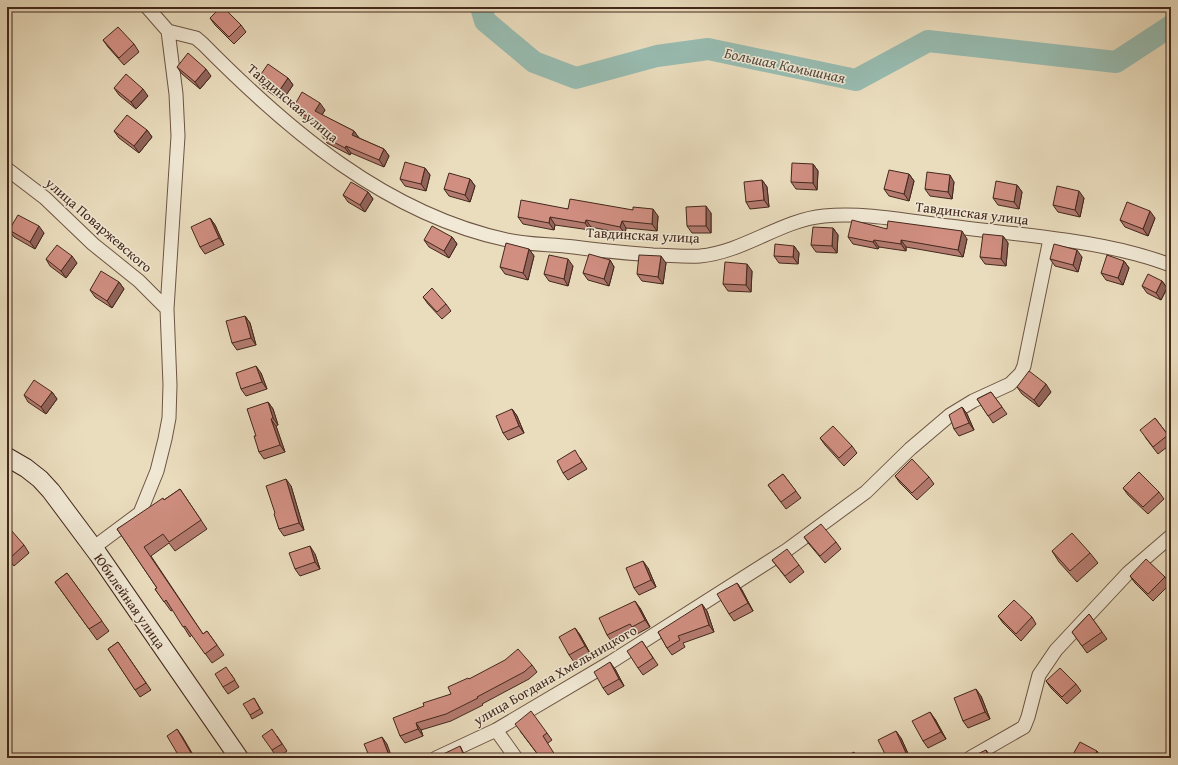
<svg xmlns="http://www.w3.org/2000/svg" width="1178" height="765" viewBox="0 0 1178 765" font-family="'Gentium Book Plus',serif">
  <rect width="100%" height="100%" fill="#eaddbe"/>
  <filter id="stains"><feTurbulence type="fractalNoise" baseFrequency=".005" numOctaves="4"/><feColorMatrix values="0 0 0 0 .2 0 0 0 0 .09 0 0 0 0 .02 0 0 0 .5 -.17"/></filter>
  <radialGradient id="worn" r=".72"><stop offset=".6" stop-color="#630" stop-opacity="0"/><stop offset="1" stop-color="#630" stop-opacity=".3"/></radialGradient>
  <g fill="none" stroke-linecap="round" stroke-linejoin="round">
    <path stroke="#98bcb1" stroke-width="22" d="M481 7 485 21 534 62 576 78 657 56 708 49 856 80 928 41 1116 62 1171 26"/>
    <g stroke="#6d5544" stroke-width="15">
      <path id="street" d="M147 7 168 31 196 38 203 44C288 130 386 214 507 240 529 245 552 244 574 247 601 251 626 253 653 255 668 255 684 257 700 256 744 252 781 220 824 216 865 212 908 221 949 226 1011 234 1075 238 1136 254 1148 257 1159 261 1171 265
        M7 169 45 198 93 244 139 281 167 309
        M93 548 140 513 157 471 165 439 169 418 170 385 167 309 178 136 176 94 168 31
        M496 730 516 758
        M436 758 496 730 611 662 787 550 866 492 910 449 950 415 973 401 1010 384 1021 373 1024 366 1050 239
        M970 758 1024 727 1028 717 1039 675 1056 650 1128 573 1171 536"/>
    </g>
    <g stroke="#43281c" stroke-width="20">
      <path id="secondary" d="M7 457 26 468 40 479 51 491 98 554 239 758"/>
    </g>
    <use href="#street" stroke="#f1e9d5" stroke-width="13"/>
    <use href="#secondary" stroke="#f1e9d5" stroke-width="18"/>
  </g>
  <path fill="#b47b70" stroke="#43281c" d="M210 18 241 25 246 32 234 44 215 25Z
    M103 40 134 44 139 52 124 65 108 47Z
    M177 67 211 76 200 89 182 74Z
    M288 78 293 85 282 101 262 87 257 80Z
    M114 88 148 96 136 109 119 95Z
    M293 108 325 110 322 115 354 131 359 138 384 149 389 156 384 167 351 153 350 155 327 143 322 136 325 131 298 115Z
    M147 130 152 137 139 153 119 138 114 131Z
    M813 164 818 171 817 190 796 189 791 182Z
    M425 168 430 175 426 191 405 186 400 179Z
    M909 174 914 181 909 201 889 196 884 189Z
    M470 179 475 186 470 202 449 196 444 189Z
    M762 180 767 187 769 207 750 209 746 202Z
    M954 182 952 199 930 196 925 189Z
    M1017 185 1022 192 1019 209 998 205 993 198Z
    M368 192 373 199 365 212 348 202 343 195Z
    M1084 198 1080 217 1058 212 1053 205Z
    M568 209 658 216 657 231 626 228 625 234 591 227 590 230 555 225 554 230 523 224 518 217Z
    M711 213V233H692L687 226Z
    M210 218 215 225 224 245 205 254 200 247Z
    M1155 218 1148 236 1125 227 1120 220Z
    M833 228 838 235 837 253 816 252 811 245Z
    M887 229 967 239 963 257 906 247V251L879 247 878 249 853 244 848 237Z
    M9 230 44 233 35 249 14 237Z
    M1003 236 1008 243 1006 266 985 264 980 257Z
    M452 237 457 244 449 258 429 247 424 240Z
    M794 246 799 253 798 264 779 263 774 256Z
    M529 249 534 256 528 280 505 274 500 267Z
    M1082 257 1078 272 1055 266 1050 259Z
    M46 259 77 263 66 278 50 266Z
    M610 260 614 267 609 286 588 280 583 273Z
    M1124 261 1129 268 1123 285 1106 280 1101 273Z
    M666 263 663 284 642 281 637 274Z
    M573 266 568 286 549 281 544 274Z
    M752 271 751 292 728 291 723 284Z
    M1162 281 1167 288 1161 300 1147 293 1142 286Z
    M119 282 124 289 112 308 95 297 90 290Z
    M423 297 446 304 451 311 442 319 428 304Z
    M245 316 250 323 256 345 237 350 232 343Z
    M261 373 267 389 246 396 241 389Z
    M1017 387 1051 392 1039 407 1022 394Z
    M52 392 57 399 46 414 28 402 24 395Z
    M991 392 1007 414 993 423 977 399Z
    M268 402 273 409 278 425 276 426 285 452 264 459 259 452 256 436Z
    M962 407 967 414 974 430 959 436 954 429Z
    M512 409 517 416 524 433 508 440 503 433Z
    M1155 418 1171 439V444L1158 454 1145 437Z
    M820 438 852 446 857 453 844 466 825 445Z
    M580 458 587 469 568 480 563 473Z
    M783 474 801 498 786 509 768 485Z
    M895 476 929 477 934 484 917 500 900 483Z
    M291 486 304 530 284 536 279 529 275 513Z
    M1123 488 1159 492 1164 499 1148 514 1128 495Z
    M180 489 207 529 175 551 169 543 151 556 203 634 207 631 224 655 212 663 192 635 190 637 173 610 171 611 155 589 157 588 117 529 164 500Z
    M7 533 24 545 29 553 14 566 7 558Z
    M804 537 836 542 841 549 825 563 809 544Z
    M1052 551 1090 553 1098 563 1077 582 1059 562Z
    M315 554 320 569 300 576 295 569Z
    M772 560 799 565 804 572 790 583Z
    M648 568 656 587 639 595 634 588Z
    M67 573 109 631 97 640 55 582Z
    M1130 576 1165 577 1170 584 1153 601 1135 583Z
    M737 583 742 590 753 611 734 621 729 614Z
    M640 608 650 627 637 634 635 631 612 642 607 635Z
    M707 611 714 632 683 643 685 647 672 655 667 648 658 632Z
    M1089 614 1107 639 1087 653 1072 632Z
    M998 616 1032 617 1036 624 1021 641 1003 623Z
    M575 628 580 635 590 653 574 662 569 655Z
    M642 641 658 665 643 675 638 668Z
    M118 642 151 690 140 697 108 649Z
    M532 665 537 672 529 679 482 704 483 705 451 721 421 730 423 736 405 743 400 736 424 706 451 694 469 679Z
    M615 669 624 686 608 695 603 688Z
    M231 674 239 687 228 694 223 687Z
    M1046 681 1076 684 1081 691 1067 704 1051 688Z
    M981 696 990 719 968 728 963 721Z
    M254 698 263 713 252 719 250 715Z
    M935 719 946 739 928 748 923 741Z
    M520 731 547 733 552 740 548 743 539 756Z
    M277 736 287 751 277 758 272 750Z
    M901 738 910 758H887Z"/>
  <path fill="#92645b" stroke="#43281c" d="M206 69 211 76 200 89 195 82Z
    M288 78 293 85 282 101 277 94Z
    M143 89 148 96 136 109 131 102Z
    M320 103 325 110 320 118 315 111Z
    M147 130 152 137 139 153 134 146Z
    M354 131 359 138 352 135Z
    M346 146 351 153 350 155 345 148Z
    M384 149 389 156 384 167 379 160Z
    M813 164 818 171 817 190 813 183Z
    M425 168 430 175 426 191 421 184Z
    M909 174 914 181 909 201 904 194Z
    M950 175 954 182 952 199 948 192Z
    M470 179 475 186 470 202 465 195Z
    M762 180 767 187 769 207 764 200Z
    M1017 185 1022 192 1019 209 1014 202Z
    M1079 191 1084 198 1080 217 1075 210Z
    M368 192 373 199 365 212 360 205Z
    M706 206 711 213V233L706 226Z
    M653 209 658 216 657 231 652 224Z
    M1150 211 1155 218 1148 236 1143 229Z
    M550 217 555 225 554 230 549 223Z
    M210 218 215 225 224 245 219 238Z
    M586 220 591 227 590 230 585 223Z
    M622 221 626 228 625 234 620 227Z
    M39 226 44 233 35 249 30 242Z
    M833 228 838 235 837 253 832 246Z
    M962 231 967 239 963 257 958 250Z
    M1003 236 1008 243 1006 266 1001 259Z
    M452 237 457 244 449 258 444 251Z
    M874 240 879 247 878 249 873 242Z
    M901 240 906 247V251L901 244Z
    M794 246 799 253 798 264 793 257Z
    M529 249 534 256 528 280 523 273Z
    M1077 250 1082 257 1078 272 1073 265Z
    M72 256 77 263 66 278 61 271Z
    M661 256 666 263 663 284 658 277Z
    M568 259 573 266 568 286 564 279Z
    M610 260 614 267 609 286 604 279Z
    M1124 261 1129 268 1123 285 1118 278Z
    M747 264 752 271 751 292 746 285Z
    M1162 281 1167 288 1161 300 1156 293Z
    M119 282 124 289 112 308 107 301Z
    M245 316 250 323 256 345 251 338Z
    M256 366 261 373 267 389 262 382Z
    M1046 384 1051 392 1039 407 1034 400Z
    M52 392 57 399 46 414 41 407Z
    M268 402 273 409 278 425 273 418Z
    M962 407 967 414 974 430 969 423Z
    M512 409 517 416 524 433 519 426Z
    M271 419 276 426 285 452 280 445Z
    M286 479 291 486 304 530 299 523Z
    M310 546 315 554 320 569 315 562Z
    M643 561 648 568 656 587 651 580Z
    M737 583 742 590 753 611 748 603Z
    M635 601 640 608 650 627 645 620Z
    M702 604 707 611 714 632 709 625Z
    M575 628 580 635 590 653 585 646Z
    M610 662 615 669 624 686 619 679Z
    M976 689 981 696 990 719 985 712Z
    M930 712 935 719 946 739 941 732Z
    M416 723 421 730 423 736 418 729Z
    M177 729 182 736 195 758H194Z
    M896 731 901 738 910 758 906 753Z
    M382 737 387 744 392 758H390Z
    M460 746 464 754 467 758H465Z
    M986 750 991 757V758H989Z
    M1097 751 1102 758H1093Z"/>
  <path fill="#d18f82" stroke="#43281c" d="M221 7H223L241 25 229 37 210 18Z
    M118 27 134 44 119 58 103 40Z
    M188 53 206 69 195 82 177 67Z
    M268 64 288 78 277 94 257 80Z
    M126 74 143 89 131 102 114 88Z
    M302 92 320 103 315 111 354 131 352 135 384 149 379 160 346 146 345 148 322 136 326 128 293 108Z
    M127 115 147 130 134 146 114 131Z
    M405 162 425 168 421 184 400 179Z
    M792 163 813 164V183L791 182Z
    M889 170 909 174 904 194 884 189Z
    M927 172 950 175 948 192 925 189Z
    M449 173 470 179 465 195 444 189Z
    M762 180 764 200 746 202 744 182Z
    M996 181 1017 185 1014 202 993 198Z
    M351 182 368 192 360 205 343 195Z
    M1057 186 1079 191 1075 210 1053 205Z
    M570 199 633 210V207L653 209 652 224 622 221 620 227 586 220 585 223 550 217 549 223 518 217 521 200 568 209Z
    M1127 202 1150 211 1143 229 1120 220Z
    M706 206V226H687L686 207Z
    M18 215 39 226 30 242 9 230Z
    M210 218 219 238 200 247 191 227Z
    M852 220 887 229 888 221 962 231 958 250 901 240V244L874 240 873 242 848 237Z
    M432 226 452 237 444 251 424 240Z
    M813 227 833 228 832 246 811 245Z
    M983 234 1003 236 1001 259 980 257Z
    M506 243 529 249 523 273 500 267Z
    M775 244 794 246 793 257 774 256Z
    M1054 244 1077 250 1073 265 1050 259Z
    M57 245 72 256 61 271 46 259Z
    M589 254 610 260 604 279 583 273Z
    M549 255 568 259 564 279 544 274Z
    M639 255 661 256 658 277 637 274Z
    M1107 255 1124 261 1118 278 1101 273Z
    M725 262 747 264 746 285 723 284Z
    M101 271 119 282 107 301 90 290Z
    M1148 274 1162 281 1156 293 1142 286Z
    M432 288 446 304 437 312 423 297Z
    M245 316 251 338 232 343 226 321Z
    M256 366 262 382 241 389 236 373Z
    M1029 371 1046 384 1034 400 1017 387Z
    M34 380 52 392 41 407 24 395Z
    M991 392 1002 407 988 416 977 399Z
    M268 402 273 418 271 419 280 445 259 452 254 436H256L247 409Z
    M962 407 969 423 954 429 949 415Z
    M512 409 519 426 503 433 496 416Z
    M1155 418 1168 435 1153 447 1140 430Z
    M833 426 852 446 839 458 820 438Z
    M575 450 582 462 563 473 557 461Z
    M912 459 929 477 912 493 895 476Z
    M1139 472 1159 492 1143 507 1123 488Z
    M783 474 796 491 781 502 768 485Z
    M286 479 299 523 279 529 274 514 275 513 266 486Z
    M180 489 201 520 169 542 163 534 144 547 203 634 207 631 217 645 205 654 185 626 183 627 166 600 164 602 155 589 157 588 117 529 163 498 164 500Z
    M821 524 836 542 820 556 804 537Z
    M11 530 24 545 9 559 7 557V533Z
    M1072 533 1090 553 1070 571 1052 551Z
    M310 546 315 562 295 569 289 553Z
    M787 549 799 565 785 576 772 560Z
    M1146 559 1165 577 1148 594 1130 576Z
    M643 561 651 580 634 588 626 568Z
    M67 573 102 621 89 629 55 582Z
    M737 583 748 603 729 614 717 594Z
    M1014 600 1032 617 1016 634 998 616Z
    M635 601 645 620 632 627 630 624 607 635 599 618Z
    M702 604 709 625 678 636 680 640 667 648 658 632Z
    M1089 614 1102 632 1082 646 1072 632Z
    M575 628 585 646 569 655 559 637Z
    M642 641 653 658 638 668 627 651Z
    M118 642 146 683 135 690 108 649Z
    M518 649 532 665 524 672 477 697 478 698 446 714 416 723 418 729 400 736 393 718 424 706 423 703 451 694 448 687 468 678 469 679 505 660Z
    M610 662 619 679 603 688 594 672Z
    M226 667 235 680 223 687 215 674Z
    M1060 668 1076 684 1062 697 1046 681Z
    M976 689 985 712 963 721 954 698Z
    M254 698 260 709 250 715 243 704Z
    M531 711 547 733 543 736 557 758H536L539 756 515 724Z
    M930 712 941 732 923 741 912 721Z
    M177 729 194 758H180L167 736Z
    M272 729 282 744 272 750 262 736Z
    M896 731 906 753 896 758H887L878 740Z
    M382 737 390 758H370L364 744Z
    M1080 742 1097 751 1093 758H1071Z
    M460 746 465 758H437V757Z
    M986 750 989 758H969Z
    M854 752 857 758H843Z"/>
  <g text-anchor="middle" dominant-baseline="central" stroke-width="3" stroke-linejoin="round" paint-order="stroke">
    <g font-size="14" fill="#43281c" stroke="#f1e9d5">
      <text transform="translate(293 103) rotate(40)">Тавдинская улица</text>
      <text transform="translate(972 213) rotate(7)">Тавдинская улица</text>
      <text transform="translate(99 225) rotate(41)">улица Поваржевского</text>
      <text transform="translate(643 235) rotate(3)">Тавдинская улица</text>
      <text transform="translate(130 601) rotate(55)">Юбилейная улица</text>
      <text transform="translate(555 675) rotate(-30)">улица Богдана Хмельницкого</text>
    </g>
    <g font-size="15" font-style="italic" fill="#584d41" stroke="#f1e9d5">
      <text transform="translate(785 65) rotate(12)">Большая Камышная</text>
    </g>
  </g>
  <rect width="1178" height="765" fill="none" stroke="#eaddbe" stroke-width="24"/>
  <rect x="8" y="8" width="1162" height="749" fill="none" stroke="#43281c" stroke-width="2"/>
  <rect x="12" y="12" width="1154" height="741" fill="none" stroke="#43281c"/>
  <rect width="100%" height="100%" filter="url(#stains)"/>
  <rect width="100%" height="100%" fill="url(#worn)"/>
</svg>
